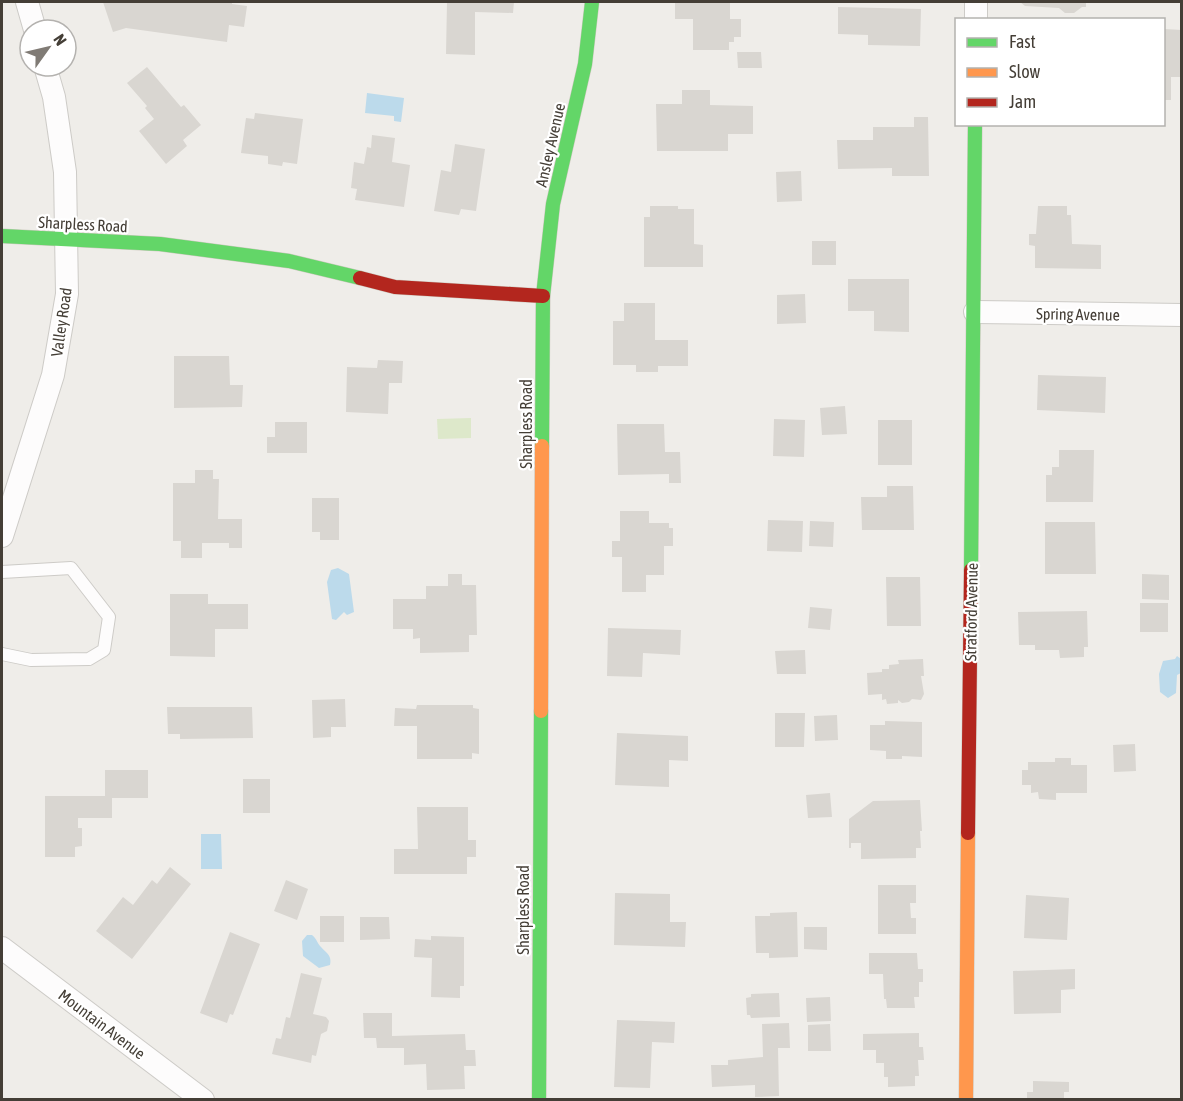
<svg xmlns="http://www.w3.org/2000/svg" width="1183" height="1101" viewBox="0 0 1183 1101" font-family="'Asap Condensed',sans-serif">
  <rect width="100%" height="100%" fill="#efede9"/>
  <path fill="#dde8ca" d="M471 418V438L438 439 437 419Z"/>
  <path fill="#bcdaeb" d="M367 93 404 98 401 122 394 121V116L365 113Z
    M338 568 349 574 354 612 347 615 344 612 336 620 332 619 327 582 331 570Z
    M1177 656 1181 659V673L1177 675 1176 693 1168 698 1160 692 1159 674 1163 661 1175 659Z
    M201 834H221L222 869H201Z
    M307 935H312C317 939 317 943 321 947 327 954 332 955 330 965L319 968 303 956 302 941Z"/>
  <path fill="#d9d6d1" d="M103 2H232V4L247 6 244 27 229 25 227 42 126 28 113 32Z
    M447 2H514L513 13 475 12V55L446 54Z
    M675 2H730V19H741V37H734V42H729V50H693V19H675Z
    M1020 2H1086V7H1082L1074 13H1065L1059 8 1025 6Z
    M838 7 921 9 920 46 868 45V35L838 34Z
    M1164 29 1182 30 1181 77H1171V100H1164Z
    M737 52H761L762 68H738Z
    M147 67 181 107 184 105 201 125 183 140 187 146 166 164 139 131 154 119 145 108 147 106 127 83Z
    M682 90H710V105L753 106V134H728V151H657L656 104H682Z
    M255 113 303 119 297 164 283 162 282 166 268 164V156L241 153 246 118 254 119Z
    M914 117H928L929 176H892V168L838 169 837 140H873V127H914Z
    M372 135 395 138 392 162 410 165 404 207 355 200 357 189 351 188 354 162 364 164 367 147 371 148Z
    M455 144 485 149 476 211 461 209 459 215 434 211 441 170 451 172Z
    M801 171 802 201 777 202 776 172Z
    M650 206H678V209H694V244L703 245V267H644V217H650Z
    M1038 206H1067V215H1071L1072 244 1101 245V269L1035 268V246L1029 245V234H1036Z
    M812 241H836V265H812Z
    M848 279H909V332L874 331V311H848Z
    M805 294 806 323 777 324V295Z
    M624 303H655V340H688V366H658V372H636V365H613V321H624Z
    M174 356H229L230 385H243L242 407 174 408Z
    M378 360 403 361 402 383H389L388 414 346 412 347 367 377 368Z
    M1038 375 1106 377 1105 413 1037 410Z
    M845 406 847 434 822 435 820 408Z
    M774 419 805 420 804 457 773 456Z
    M878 420H912V465H878Z
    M275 422H307V453H267V437H275Z
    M617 424H664L665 452H680L681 483H669V474L618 475Z
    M1059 450H1094L1093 502H1046V475H1052V467H1059Z
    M195 470H213V479H219L218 519H242V548H229V543H202V558H181V541H173V483H195Z
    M887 486H913L914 530H862L861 497H887Z
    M312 498H339V540H320V532H312Z
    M620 511H649V523H669V528H673V546H664V575H646V592H622V557H612V541H620Z
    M768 520 803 521 802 552 767 551Z
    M810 521 834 522 833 547 809 546Z
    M1045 522H1095L1096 574H1045Z
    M448 574H462V585H476L477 635H469V652L420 653V638L413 639V629H393V599H426V586H448Z
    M1142 574 1169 575V600L1142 599Z
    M886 577H920L921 626H887Z
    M170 594H208V604H248V629H215V657L170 656Z
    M1140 603H1168V632H1140Z
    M810 607 832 609 830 630 808 628Z
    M1087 611 1088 647H1084V657L1060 658 1059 650H1035V645H1019L1018 612Z
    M608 628 681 630 680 655 643 653 642 677 607 676Z
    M805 650 806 674H777L775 651Z
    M923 659 924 676H921L924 694 921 700 912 699 909 702 902 703 898 700V703L887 704 886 699 882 700V694L868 695 867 673 882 672V669H889V665L899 664 898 660Z
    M345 699 346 727H331V737L313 738 312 700Z
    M417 705H473V708L479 709V754L472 753V759H417V726H394L395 708 416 709Z
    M167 707H252L253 738 180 739V734H168Z
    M775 713H805L804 747H775Z
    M837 715 838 740 815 741 814 716Z
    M885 721 922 722V757L902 756V759H886V751L870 750V725H885Z
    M617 733 688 736V761L669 760V787L615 785Z
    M1135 744 1136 771 1114 772 1113 745Z
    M1055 758H1071V765H1087V793H1056V800L1039 799 1038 792 1031 793V785H1022V770H1028V762H1055Z
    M105 770H148V798H112V818H78V828H82V846L75 847V857H45V796H105Z
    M243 779H270V813H243Z
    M830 793 832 817 808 818 806 795Z
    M920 800 922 831H920L921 848H916V858L861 859V843H851V848H849V819L873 801Z
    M417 807H468V840H476V857H467V874H394V849H418Z
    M170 867 191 884 132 959 96 931 123 897 133 905 152 880 157 884Z
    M286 880 308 889 297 920 274 911Z
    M878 885H916V903H910L911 918H916V934H878Z
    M615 893 670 894V922H686L685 947 614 945Z
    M1026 895 1069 898 1067 940 1024 938Z
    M797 912 798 957 769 958V953H756L755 916H770V913Z
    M320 916H344V942H320Z
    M360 917H389L390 939 360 940Z
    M804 927H827V950L804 949Z
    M230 932 260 944 233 1015 230 1014 227 1023 200 1013Z
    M431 936 464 937V986H460V998L431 997 432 958 414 957 415 939 431 940Z
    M869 953H917L918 969H923V982H919V997H914L915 1008H887L886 999H884L883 974H869Z
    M1075 969V989L1061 990V1013L1014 1014 1013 971Z
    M301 973 322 978 313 1014 326 1017 329 1021 327 1031 321 1034 316 1056 312 1055 311 1063 272 1054 276 1038 281 1039 286 1017 290 1018Z
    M779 993 780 1017 751 1018 750 1015H747L746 998 751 997V994Z
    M830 997 831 1021 807 1022 806 998Z
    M363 1013H392V1036L465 1034 466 1050H475L476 1066H464L465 1089 427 1090 426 1064 404 1065V1048H377L376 1038H364Z
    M617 1020 675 1022 674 1043 652 1042 650 1088 614 1087Z
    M789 1023 790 1048H778L779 1096 755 1097V1085L712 1087 711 1065H728V1060L763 1057 762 1024Z
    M830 1024 831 1051H808V1025Z
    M919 1033V1047H923L924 1060H918L919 1076H915V1086L888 1087V1077H884V1063H876V1050H863V1034Z
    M1033 1081 1069 1082V1092H1064V1100H1027V1092H1033Z"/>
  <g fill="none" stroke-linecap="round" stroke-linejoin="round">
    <g stroke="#cdcbc7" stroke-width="14">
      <path id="lane" d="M2 572 71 568 109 617 104 650 89 659 31 660 2 654"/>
    </g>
    <g stroke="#cdcbc7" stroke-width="24">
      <path id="street" d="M27 2 35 30
        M976 20V2
        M975 312 1182 315
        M2 536 53 375 67 294 65 172 54 97 45 66
        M2 948 203 1100"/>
    </g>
    <g stroke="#cecac0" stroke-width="15">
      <path id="fast" d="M2 236 160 244 289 261 360 278
        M542 446 543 296 553 204 585 64 592 2
        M971 570 975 124
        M539 1100 541 711"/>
    </g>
    <g stroke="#cecac0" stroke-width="15">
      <path id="slow" d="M541 711 542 446
        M966 1100 968 833"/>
    </g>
    <g stroke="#cecac0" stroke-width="15">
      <path id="jam" d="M360 278 395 287 543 296
        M968 833 971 570"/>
    </g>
    <use href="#lane" stroke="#fdfcfc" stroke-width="12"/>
    <use href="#street" stroke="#fdfcfc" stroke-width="22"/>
    <use href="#fast" stroke="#63d668" stroke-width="14"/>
    <use href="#slow" stroke="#ff974d" stroke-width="14"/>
    <use href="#jam" stroke="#b3261e" stroke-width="14"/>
  </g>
  <g text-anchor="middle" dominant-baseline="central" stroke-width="4.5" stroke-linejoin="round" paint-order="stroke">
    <g font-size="16" fill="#443e36" stroke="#fff">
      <text transform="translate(550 145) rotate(-77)">Ansley Avenue</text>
      <text transform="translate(83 224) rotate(3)">Sharpless Road</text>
      <text transform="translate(1078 314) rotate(1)">Spring Avenue</text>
      <text transform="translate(61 322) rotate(-82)">Valley Road</text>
      <text transform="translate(526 424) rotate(-90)">Sharpless Road</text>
      <text transform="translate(971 612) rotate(-89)">Stratford Avenue</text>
      <text transform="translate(523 910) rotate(-90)">Sharpless Road</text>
      <text transform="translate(102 1024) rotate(37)">Mountain Avenue</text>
    </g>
  </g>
  <rect width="1183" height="1101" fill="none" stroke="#443e36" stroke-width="6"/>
  <rect x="955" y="18" width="210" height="108" fill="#ffffff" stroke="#b4b2af" stroke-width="1.5"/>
  <rect x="967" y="38" width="30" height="9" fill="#63d668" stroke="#b4b2af" stroke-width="1.5"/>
  <text x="1009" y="48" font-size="18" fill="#443e36">Fast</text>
  <rect x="967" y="68" width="30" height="9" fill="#ff974d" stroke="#b4b2af" stroke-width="1.5"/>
  <text x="1009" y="78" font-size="18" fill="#443e36">Slow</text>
  <rect x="967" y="98" width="30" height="9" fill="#b3261e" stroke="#b4b2af" stroke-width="1.5"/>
  <text x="1009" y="108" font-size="18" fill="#443e36">Jam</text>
  <g transform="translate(48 48) rotate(56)"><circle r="28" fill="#ffffff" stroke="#b4b2af" stroke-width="1.5"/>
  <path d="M0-4.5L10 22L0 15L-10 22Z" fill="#807b75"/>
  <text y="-9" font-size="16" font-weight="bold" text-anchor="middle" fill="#443e36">N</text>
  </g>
</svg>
